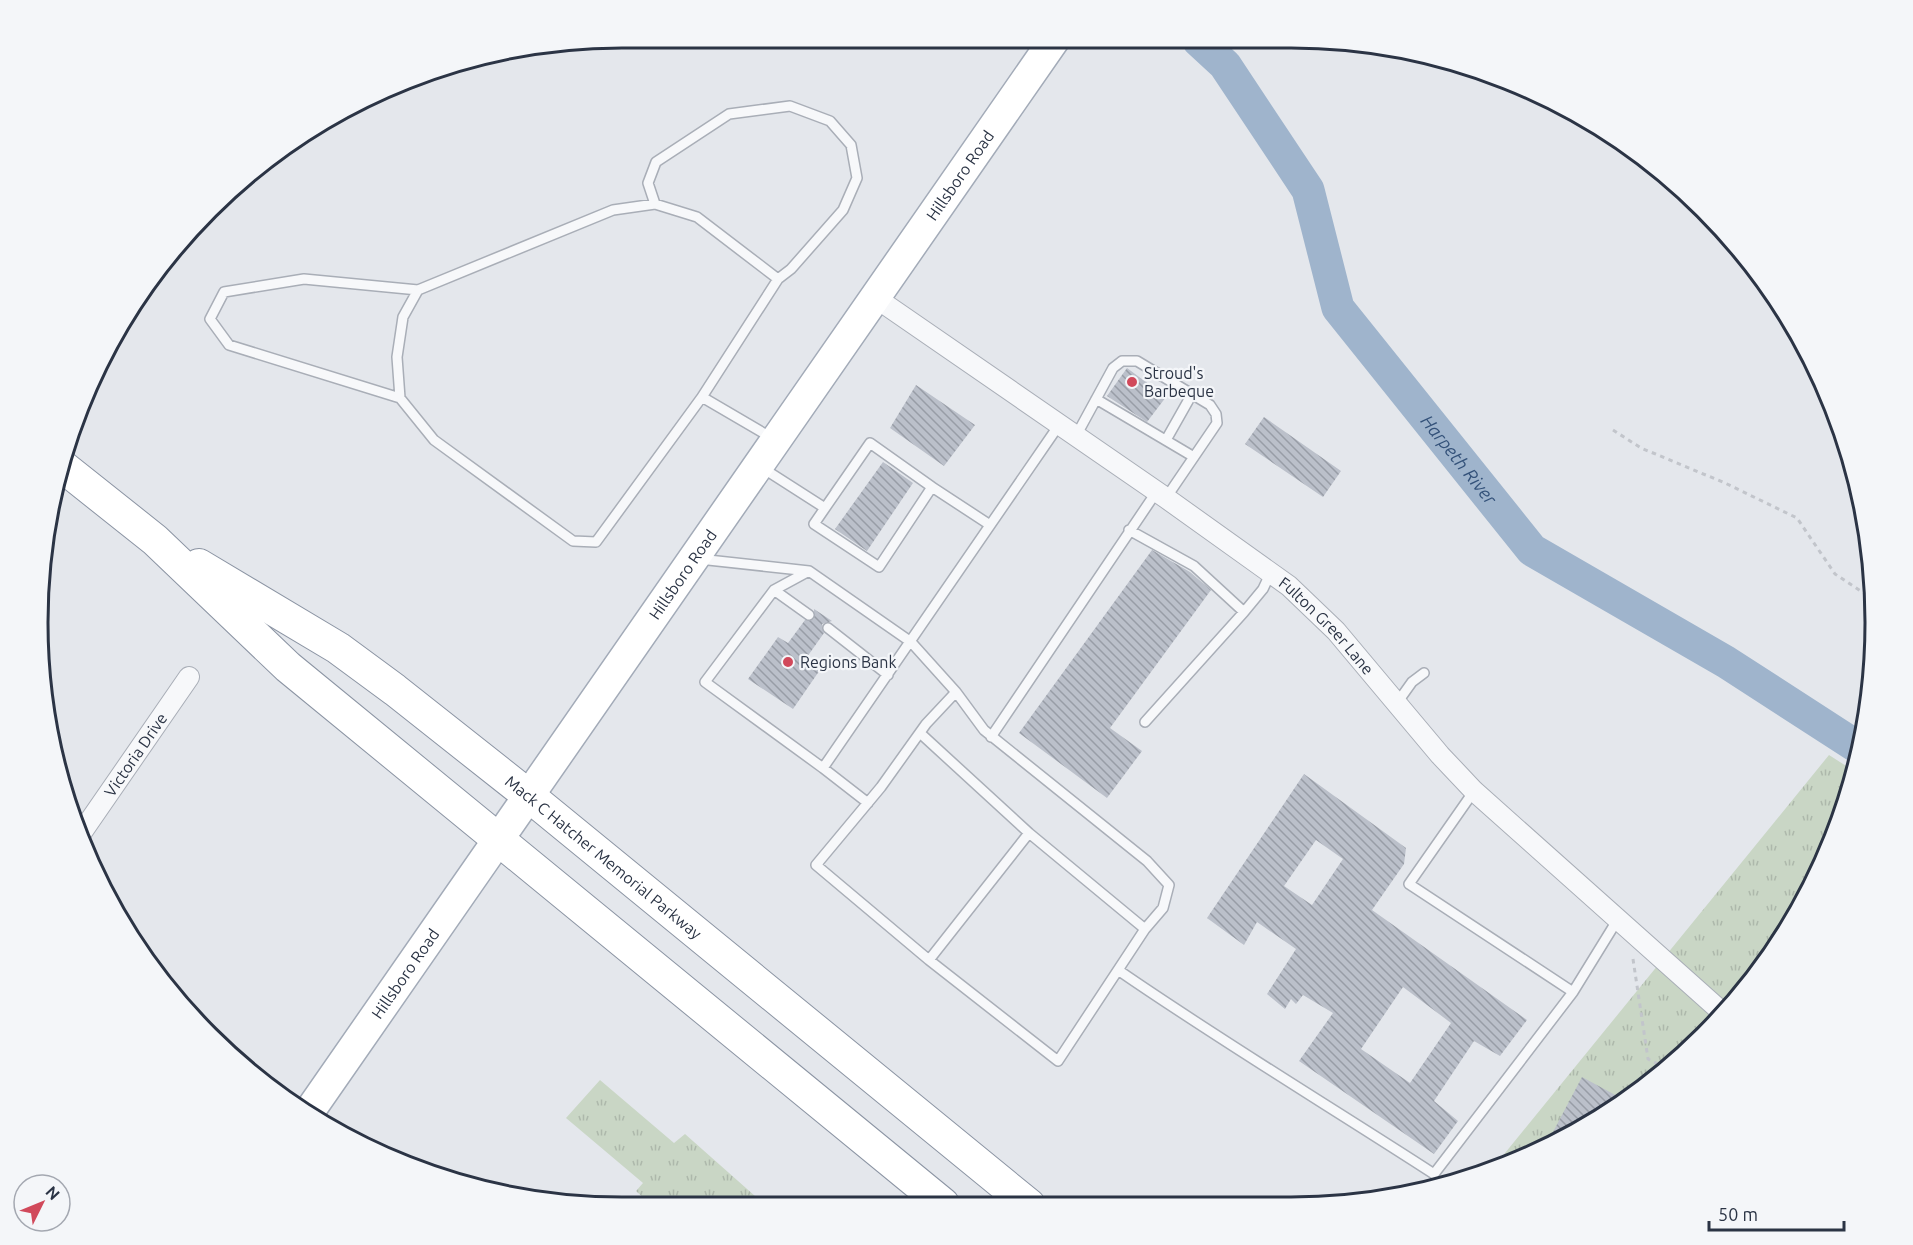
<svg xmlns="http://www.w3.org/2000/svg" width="1913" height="1245" viewBox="0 0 1913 1245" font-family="Ubuntu,sans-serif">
  <defs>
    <pattern id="park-tufts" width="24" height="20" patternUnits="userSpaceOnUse" patternTransform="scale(1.5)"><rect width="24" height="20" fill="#c9d6c5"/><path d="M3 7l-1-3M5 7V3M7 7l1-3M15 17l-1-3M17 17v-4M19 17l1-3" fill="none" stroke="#adb8ab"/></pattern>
    <pattern id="building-back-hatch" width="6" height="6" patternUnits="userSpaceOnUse" patternTransform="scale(1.5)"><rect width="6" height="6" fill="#bbc0ca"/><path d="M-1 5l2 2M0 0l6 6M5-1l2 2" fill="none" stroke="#989da6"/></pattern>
  </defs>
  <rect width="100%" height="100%" fill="#e4e7ec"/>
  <path fill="url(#park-tufts)" d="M1829 755 1854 771 1845 810 1797 915 1731 1008 1647 1086 1550 1147 1492 1169Z
    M600 1080 674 1143 685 1134 764 1204 649 1203 636 1191 643 1183 566 1118Z"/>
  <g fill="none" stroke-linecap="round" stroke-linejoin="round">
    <path stroke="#9fb4cc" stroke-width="33" id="s1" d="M1199 41 1225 65 1308 190 1338 308 1532 550 1726 662 1859 748"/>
  </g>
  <path fill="url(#building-back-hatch)" fill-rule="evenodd" d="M1127 368 1166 397 1147 422 1107 396Z
    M916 385 975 425 944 466 890 428Z
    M1264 417 1341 471 1323 497 1245 444Z
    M883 462 913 483 867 551 835 529Z
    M1152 550 1190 572 1211 590 1110 728 1142 751 1107 798 1019 733Z
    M814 609 832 621 822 624 824 633 807 657 822 667 793 709 748 679 778 637 788 643 805 620 814 619Z
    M1304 774 1406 848 1404 864 1372 910 1527 1020 1500 1056 1474 1041 1434 1101 1458 1121 1434 1154 1299 1061 1333 1013 1303 995 1296 1004 1291 999 1285 1009 1267 994 1296 949 1257 922 1244 945 1207 918ZM1316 840 1343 859 1312 905 1284 886ZM1403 987 1451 1023 1410 1083 1361 1049Z
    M1582 1077 1619 1097 1613 1107 1544 1149Z"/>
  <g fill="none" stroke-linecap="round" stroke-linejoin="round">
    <g stroke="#a9aeb7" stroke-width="12">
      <path id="service" d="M655 204 648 183 656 162 729 114 790 106 830 121 851 145 857 178 843 210 791 269 778 279
        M702 397 596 542 573 541 434 440 400 398 397 357 403 317 418 290 613 210 655 204 697 217 778 279 702 397 772 438
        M400 398 229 345 210 319 224 292 304 279 418 290
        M1096 399 1194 457
        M1076 436 1113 368 1122 361H1137L1210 405 1216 414 1217 423 1166 498
        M1166 440 1192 394
        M761 467 825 508 814 524 879 567 932 487 990 525
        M825 508 870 443 932 487
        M1129 530 1194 566 1244 612
        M699 559 809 571 911 642 956 692 984 730 1147 861 1169 885 1163 908 1145 929 1029 833 929 960 816 865 881 787 926 724 956 692
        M809 571 774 590 705 682 823 768 1059 425
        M774 590 809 615
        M828 628 888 675
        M1397 703 1412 682 1424 673
        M1145 722 1244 612 1263 589 1271 572
        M920 733 1029 833
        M991 737 1157 491
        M823 768 868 803
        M1474 791 1409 884 1573 992
        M929 960 1058 1061 1145 929
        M1118 970C1221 1041 1329 1106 1434 1174L1573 992 1618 919"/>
    </g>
    <g stroke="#a9aeb7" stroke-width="22">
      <g id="minor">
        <path id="s2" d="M876 298 1166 498 1289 586 1336 631 1440 755 1474 791 1724 1014"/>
        <path id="s3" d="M82 832 189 677"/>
      </g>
    </g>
    <g stroke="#a3abb8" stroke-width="33">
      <g id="primary">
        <path id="s4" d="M311 1109 1054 40"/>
      </g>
    </g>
    <g stroke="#8b94a3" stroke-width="34">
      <g id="trunk">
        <path d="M62 466 155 540 288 667 943 1204"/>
        <path id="s5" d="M199 565 338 648 395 690 529 796 1029 1205"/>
      </g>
    </g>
    <path stroke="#c2c5cb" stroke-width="3" stroke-dasharray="4.5 4.5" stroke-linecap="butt" d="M1613 430 1641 448 1725 483 1797 518 1835 574 1874 600
      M1633 959 1648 1059 1666 1068"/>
    <use href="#service" stroke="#f7f8fa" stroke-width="9"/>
    <use href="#minor" stroke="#f7f8fa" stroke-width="20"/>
    <use href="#primary" stroke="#fff" stroke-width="30"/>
    <use href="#trunk" stroke="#fff" stroke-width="32"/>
  </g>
  <g fill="#d1495b" stroke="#f4f6f9" stroke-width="2">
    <circle cx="1132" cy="382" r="6"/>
    <circle cx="788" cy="662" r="6"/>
  </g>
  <g text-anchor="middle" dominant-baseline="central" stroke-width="4.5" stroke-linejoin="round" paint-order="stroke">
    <g font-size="16" fill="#2b3445" stroke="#f4f6f9">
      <text stroke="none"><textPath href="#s4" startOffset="1137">Hillsboro Road</textPath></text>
      <text stroke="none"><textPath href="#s4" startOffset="651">Hillsboro Road</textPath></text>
      <text stroke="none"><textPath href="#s2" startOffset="558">Fulton Greer Lane</textPath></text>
      <text stroke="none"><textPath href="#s3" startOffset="94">Victoria Drive</textPath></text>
      <text stroke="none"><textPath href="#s5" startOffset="500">Mack C Hatcher Memorial Parkway</textPath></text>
      <text stroke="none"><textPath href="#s4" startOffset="165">Hillsboro Road</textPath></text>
    </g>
    <g font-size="16" fill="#2b3445" stroke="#f4f6f9" text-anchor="start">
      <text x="1144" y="373">Stroud's<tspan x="1144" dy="18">Barbeque</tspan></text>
      <text x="800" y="662">Regions Bank</text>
    </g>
    <g font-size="18" font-style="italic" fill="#34527a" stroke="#f4f6f9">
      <text stroke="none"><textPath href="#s1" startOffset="501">Harpeth River</textPath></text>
    </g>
  </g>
  <path d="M0 0H1913V1245H0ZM622 48H1291A574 574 0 0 1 1865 622V623A574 574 0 0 1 1291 1197H622A574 574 0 0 1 48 623V622A574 574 0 0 1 622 48Z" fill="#f4f6f9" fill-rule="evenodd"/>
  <path fill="none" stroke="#2b3445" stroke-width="3" d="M622 48H1291A574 574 0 0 1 1865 622V623A574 574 0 0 1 1291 1197H622A574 574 0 0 1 48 623V622A574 574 0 0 1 622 48Z"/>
  <g transform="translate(42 1203) rotate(47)"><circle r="28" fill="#f4f6f9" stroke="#a4a8b1" stroke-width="1.5"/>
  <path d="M0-4.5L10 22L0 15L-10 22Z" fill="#d1495b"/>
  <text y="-9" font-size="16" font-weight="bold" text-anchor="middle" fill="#2b3445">N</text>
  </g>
  <path d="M1709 1221v9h135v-9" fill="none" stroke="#2b3445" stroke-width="3"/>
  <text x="1718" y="1221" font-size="18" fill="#2b3445" stroke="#f4f6f9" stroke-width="4.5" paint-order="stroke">50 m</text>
</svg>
